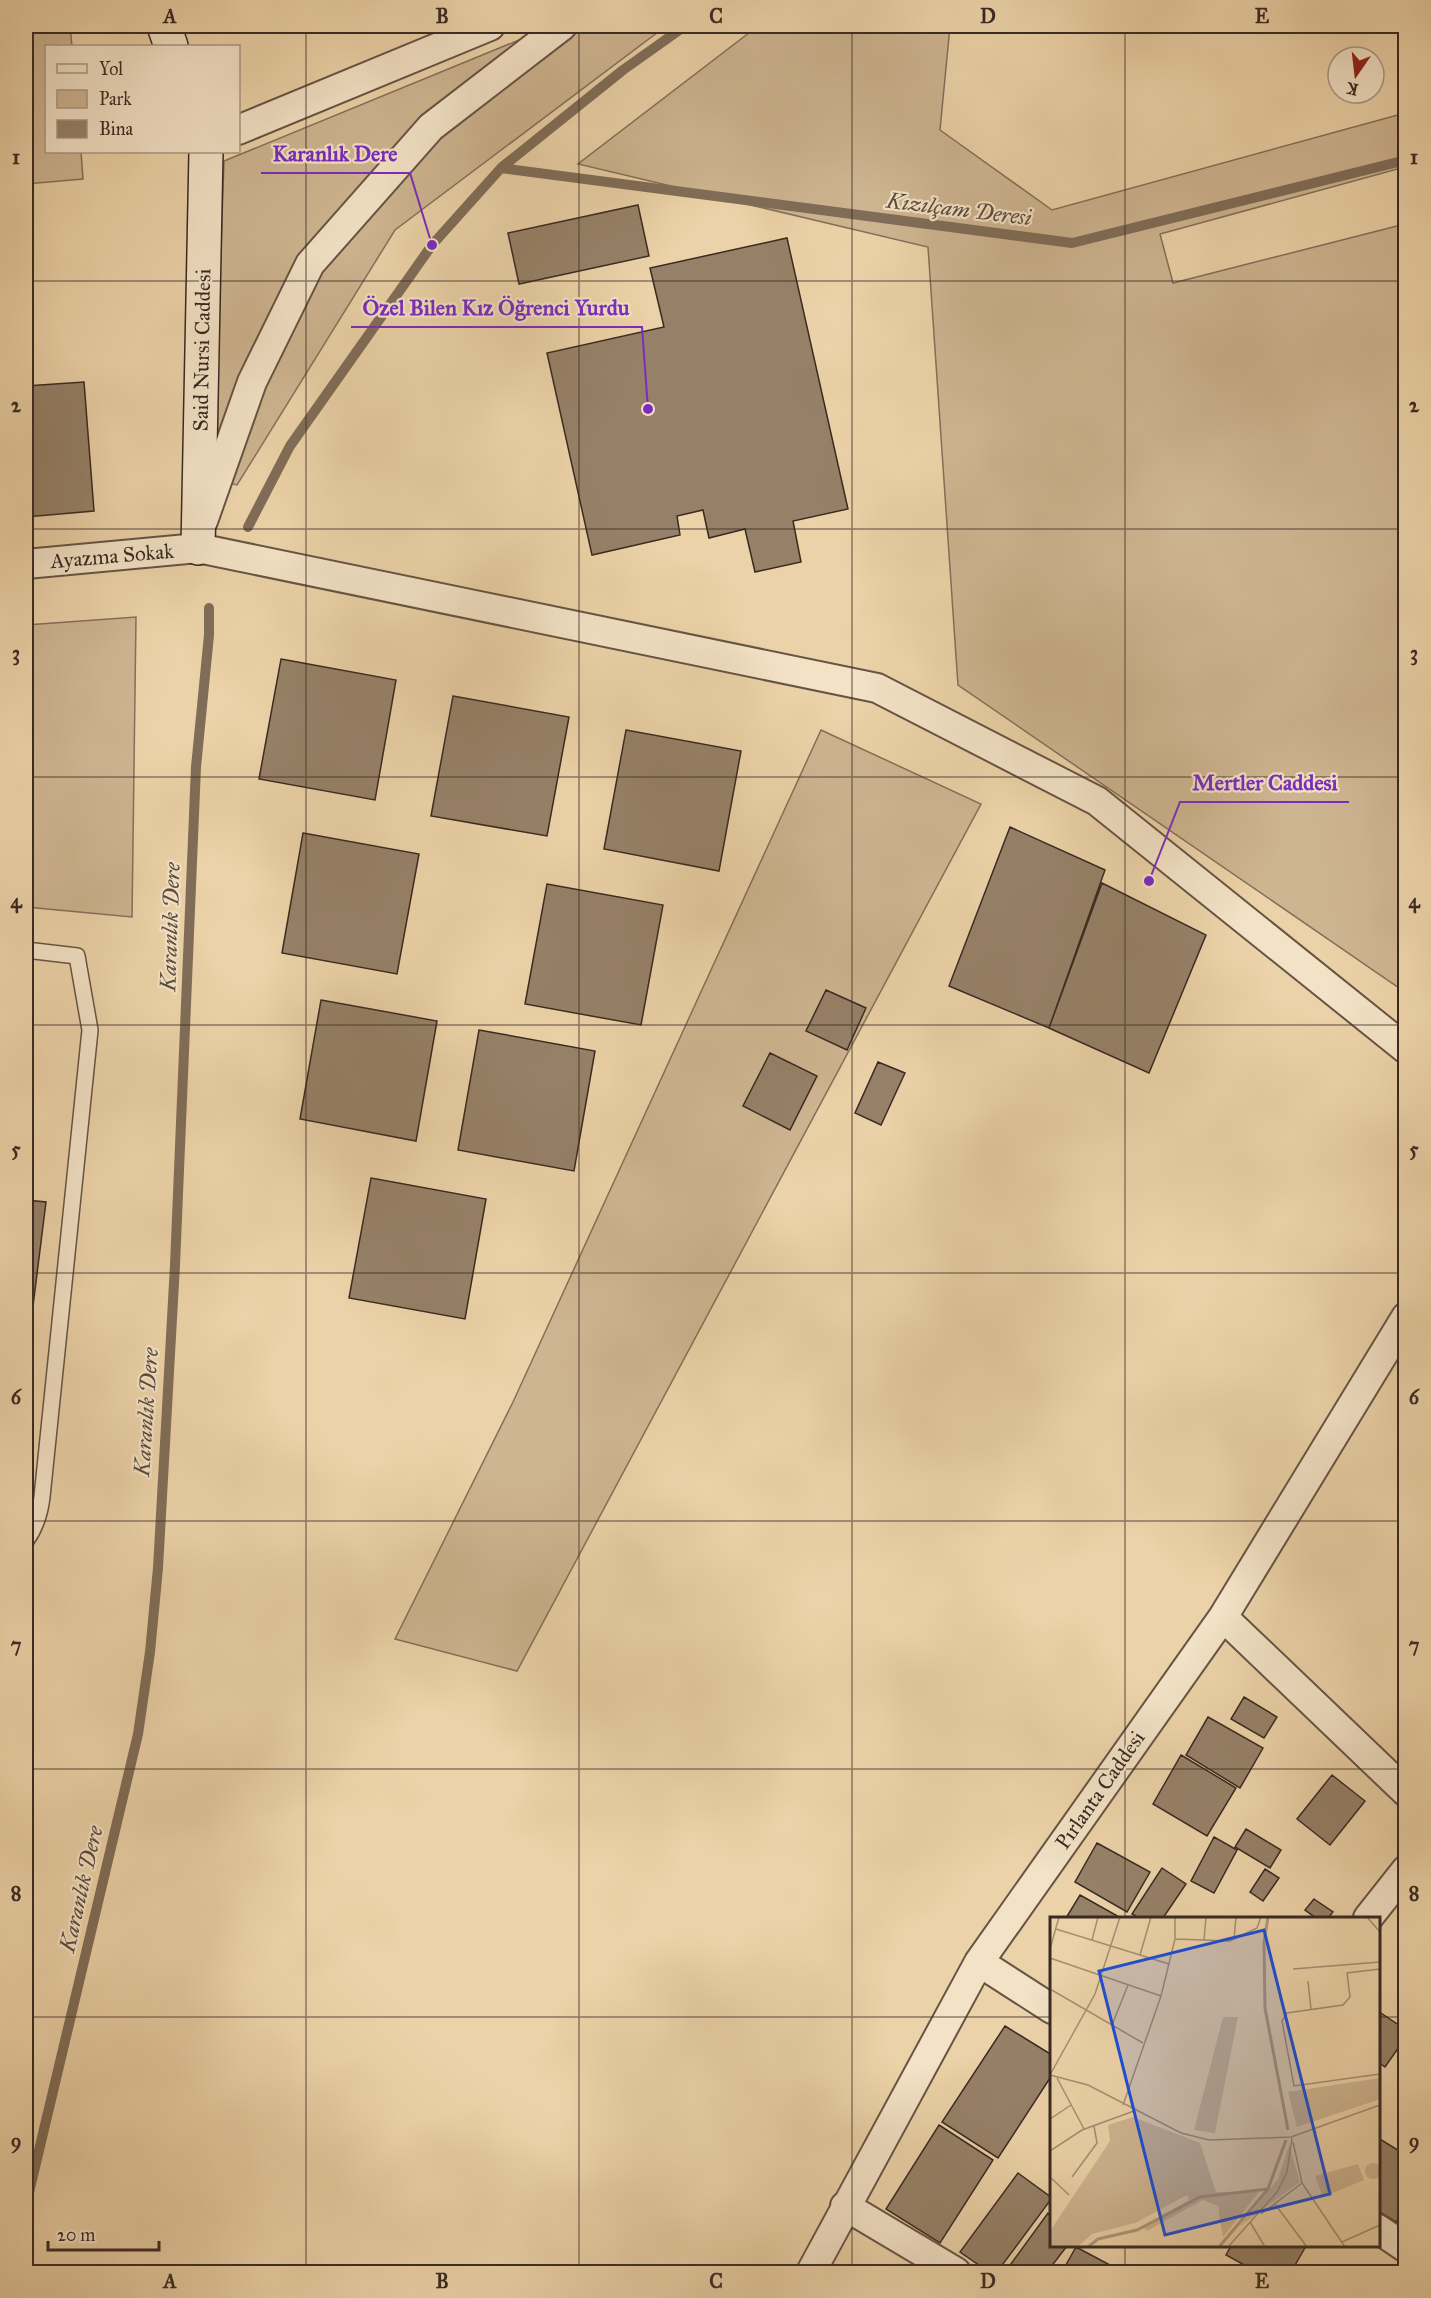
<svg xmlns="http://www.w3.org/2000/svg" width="1431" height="2298" viewBox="0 0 1431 2298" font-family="'IM FELL Great Primer',serif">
  <rect width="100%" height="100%" fill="#ecd2a8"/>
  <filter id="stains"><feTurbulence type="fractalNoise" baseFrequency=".00333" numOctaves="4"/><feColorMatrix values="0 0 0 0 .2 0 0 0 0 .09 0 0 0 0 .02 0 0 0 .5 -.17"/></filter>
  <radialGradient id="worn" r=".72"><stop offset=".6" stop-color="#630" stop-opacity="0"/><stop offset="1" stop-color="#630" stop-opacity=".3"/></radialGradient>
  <path fill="#ceb591" stroke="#84705a" stroke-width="1.5" d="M26 26H70L72 46H46V152H81L83 179 26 184Z
    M553 26H666L395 230 237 485 213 479 224 161Z
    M758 26H950L940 130 1052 210 1405 113V167L1160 234 1173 283 1405 224V992L958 685 928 247 578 164Z
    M136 617 132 917 26 907V625Z
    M821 730 981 804 517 1671 395 1639 513 1402Z"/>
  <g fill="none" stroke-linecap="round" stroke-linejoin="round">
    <path stroke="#806d58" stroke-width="10" d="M501 168 1072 243 1406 160
      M248 527 290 446 432 245 501 168 623 70 685 26
      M26 2205 138 1734 150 1652 158 1568 175 1265 196 767 209 635V608"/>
  </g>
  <path fill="#968168" stroke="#392a23" stroke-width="1.5" d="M638 205 649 256 519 284 508 233Z
    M787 238 848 509 793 521 801 562 755 572 745 529 709 538 703 510 677 516 680 535 592 555 547 353 664 327 650 268Z
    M84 382 94 511 26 517V386Z
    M281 659 396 680 375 800 259 779Z
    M453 696 569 717 547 836 431 816Z
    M626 730 741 751 719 871 604 849Z
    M1010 827 1105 870 1049 1028 949 986Z
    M303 833 419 854 397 974 282 953Z
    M1102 883 1206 935 1149 1073 1049 1028Z
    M547 884 663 905 641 1025 525 1004Z
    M826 990 866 1008 847 1050 806 1031Z
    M321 1000 437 1021 416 1141 300 1119Z
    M479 1030 595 1051 574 1171 458 1150Z
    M770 1053 817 1076 790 1130 743 1106Z
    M878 1062 905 1073 881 1125 855 1113Z
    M371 1178 486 1199 465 1319 349 1298Z
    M26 1200 46 1202 26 1362Z
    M1244 1697 1277 1717 1264 1738 1231 1719Z
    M1208 1717 1263 1748 1240 1788 1186 1755Z
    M1181 1755 1236 1788 1207 1836 1153 1804Z
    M1332 1775 1365 1801 1330 1845 1297 1819Z
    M1246 1829 1281 1850 1270 1868 1235 1847Z
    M1214 1837 1237 1850 1214 1893 1191 1881Z
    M1097 1843 1150 1872 1127 1912 1075 1882Z
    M1162 1868 1186 1884 1163 1918H1139L1132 1914Z
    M1265 1869 1279 1878 1263 1901 1250 1892Z
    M1080 1895 1121 1918H1066Z
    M1314 1899 1333 1912 1328 1918H1316L1305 1910Z
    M1378 2011 1406 2030V2037L1385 2067 1378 2062Z
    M1005 2026 1052 2055V2075L998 2158 942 2122Z
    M939 2125 993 2160 940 2243 886 2209Z
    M1378 2138 1406 2155V2208L1396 2222 1378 2211Z
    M1018 2173 1052 2198 997 2272H989L960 2252Z
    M1048 2213 1052 2216V2246H1067L1047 2272H1005Z
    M1231 2246H1306L1291 2272H1257L1226 2255Z
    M1076 2247 1123 2272H1062Z"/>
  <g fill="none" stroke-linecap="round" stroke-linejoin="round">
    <g stroke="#665444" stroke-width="18">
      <path id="lane" d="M26 950 77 956 90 1030 42 1497C40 1514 36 1527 26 1541"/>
    </g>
    <g stroke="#665444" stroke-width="32">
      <path id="street" d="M238 130 490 26
        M203 521 252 382 310 264 431 127 562 26
        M26 564 198 548 877 688 1097 801 1406 1049
        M1223 1617 1406 1792
        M1368 1918 1406 1870
        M979 1962 1052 2009
        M845 2206 956 2272
        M1378 2229 1406 2248
        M811 2272 979 1962 1223 1617 1406 1317"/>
    </g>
    <g stroke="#392a23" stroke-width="36">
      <path id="secondary" d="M164 26 171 46
        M198 548 206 152"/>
    </g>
    <use href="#lane" stroke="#f3e2c6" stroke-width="15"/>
    <use href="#street" stroke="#f3e2c6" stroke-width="28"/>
    <use href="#secondary" stroke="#f3e2c6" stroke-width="33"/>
  </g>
  <path fill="none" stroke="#392a23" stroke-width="1.5" stroke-opacity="0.55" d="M306 26V2272M579 26V2272M852 26V2272M1125 26V1918M26 281H1406M26 529H1406M26 777H1406M26 1025H1406M26 1273H1406M26 1521H1406M26 1769H1406M26 2017H1052M1378 2017H1406M1125 2246V2272"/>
  <g text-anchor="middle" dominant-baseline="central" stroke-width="4.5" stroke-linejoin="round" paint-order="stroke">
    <g font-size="21" fill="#392a23" stroke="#f3e2c6">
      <text transform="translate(202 350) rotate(-89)">Said Nursi Caddesi</text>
      <text transform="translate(112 556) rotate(-5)">Ayazma Sokak</text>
      <text transform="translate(1100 1790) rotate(-55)">Pırlanta Caddesi</text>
    </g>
    <g font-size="22" font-style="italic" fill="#5c4b3d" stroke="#f3e2c6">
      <text transform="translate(959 209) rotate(7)">Kızılçam Deresi</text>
      <text transform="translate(170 927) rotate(-88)">Karanlık Dere</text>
      <text transform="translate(146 1412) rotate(-86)">Karanlık Dere</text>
      <text transform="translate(81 1889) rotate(-77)">Karanlık Dere</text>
    </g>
  </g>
  <g transform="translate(1050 1917)">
    <rect width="330" height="330" fill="#ecd2a8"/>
    <path d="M173 100H188L165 216 144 213ZM330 161V182L247 210 238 175ZM83 200 150 226 166 275H209L173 320 168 289 153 283 97 314 93 310 139 283 137 278 85 306 42 317 27 330H0V314L60 224 58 208ZM239 228 250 265 190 309 228 262ZM315 254a8 8 0 1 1 16 0a8 8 0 1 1-16 0ZM308 247 314 263 273 280 265 259Z" fill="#ceb591"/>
    <path fill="none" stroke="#af997b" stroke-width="3" d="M218 0 214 25 215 91 238 213M38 330 48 322 87 313 150 280 218 272M169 330 218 272 236 223"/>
    <path fill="none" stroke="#a48f73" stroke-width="1.5" d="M70 0 45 77 0 158 38 168 131 216 159 223 241 220 330 188M317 0 330 15M6 12 119 47M125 22 180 24 207 11 211 0M184 22 186 0M42 23 48 0M154 23 156 0M0 32 9 0M90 38 101 0M0 41 111 79M243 52 330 45M330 52 297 56 300 80 293 88 237 96 232 104 244 169 330 157M258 64 261 92M0 72 93 126M62 108 78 68M7 161 34 212M73 188 111 79 125 22V0M0 202 21 188M243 225 252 266 295 330M0 234 32 213 84 194M0 260 19 278M22 260 47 226 44 209M225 287 257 330M211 297 252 266M200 305 215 330M292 325 330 308M178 330 227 275 237 255 242 221"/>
    <path fill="#1d4ed8" fill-opacity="0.15" stroke="#1d4ed8" stroke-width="3" d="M214 13 280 277 115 318 49 54Z"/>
    <rect width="330" height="330" fill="none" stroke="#392a23" stroke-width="3"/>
  </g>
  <path fill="none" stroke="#7b2cbf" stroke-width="2" d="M432 245L410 173H261M648 409L642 327H351M1149 881L1180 802H1349"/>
  <g fill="#7b2cbf" stroke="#f3e2c6" stroke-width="2">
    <circle cx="432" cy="245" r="6"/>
    <circle cx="648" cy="409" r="6"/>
    <circle cx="1149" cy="881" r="6"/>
  </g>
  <g font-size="22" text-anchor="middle" font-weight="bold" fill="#7b2cbf" stroke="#f3e2c6" stroke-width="4.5" stroke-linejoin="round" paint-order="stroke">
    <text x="335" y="161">Karanlık Dere</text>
    <text x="496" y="315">Özel Bilen Kız Öğrenci Yurdu</text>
    <text x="1265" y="790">Mertler Caddesi</text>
  </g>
  <rect width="1431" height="2298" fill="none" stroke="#ecd2a8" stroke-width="66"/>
  <rect x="45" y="45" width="195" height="108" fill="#f3e2c6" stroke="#a99885" stroke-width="1.5"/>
  <rect x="57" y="64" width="30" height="9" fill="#f3e2c6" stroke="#a99885" stroke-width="1.5"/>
  <text x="99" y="75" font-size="18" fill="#392a23">Yol</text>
  <rect x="57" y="90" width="30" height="18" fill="#ceb591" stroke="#a99885" stroke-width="1.5"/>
  <text x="99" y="105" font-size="18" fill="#392a23">Park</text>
  <rect x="57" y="120" width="30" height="18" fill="#968168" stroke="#a99885" stroke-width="1.5"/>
  <text x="99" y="135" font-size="18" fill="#392a23">Bina</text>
  <g transform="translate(1356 75) rotate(194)"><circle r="28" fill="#f3e2c6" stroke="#a99885" stroke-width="1.5"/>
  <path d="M0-4.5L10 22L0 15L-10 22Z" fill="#8f2418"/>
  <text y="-9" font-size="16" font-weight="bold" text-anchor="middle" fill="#392a23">K</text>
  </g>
  <path d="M48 2241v9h111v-9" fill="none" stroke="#392a23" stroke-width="3"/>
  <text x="57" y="2241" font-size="18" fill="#392a23" stroke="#f3e2c6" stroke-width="4.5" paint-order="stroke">20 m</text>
  <rect x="33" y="33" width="1365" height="2232" fill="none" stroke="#392a23" stroke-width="2"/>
  <g font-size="20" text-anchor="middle" font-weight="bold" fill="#392a23">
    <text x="170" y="23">A</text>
    <text x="442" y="23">B</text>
    <text x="716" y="23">C</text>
    <text x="988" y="23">D</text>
    <text x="1262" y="23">E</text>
    <text x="16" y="164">1</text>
    <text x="1414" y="164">1</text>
    <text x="16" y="412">2</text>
    <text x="1414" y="412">2</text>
    <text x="16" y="660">3</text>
    <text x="1414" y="660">3</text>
    <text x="16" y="908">4</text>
    <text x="1414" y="908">4</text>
    <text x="16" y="1156">5</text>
    <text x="1414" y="1156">5</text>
    <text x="16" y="1404">6</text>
    <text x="1414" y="1404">6</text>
    <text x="16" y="1652">7</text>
    <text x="1414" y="1652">7</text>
    <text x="16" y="1900">8</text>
    <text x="1414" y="1900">8</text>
    <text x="16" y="2148">9</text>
    <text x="1414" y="2148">9</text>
    <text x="170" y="2288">A</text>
    <text x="442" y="2288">B</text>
    <text x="716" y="2288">C</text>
    <text x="988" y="2288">D</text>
    <text x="1262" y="2288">E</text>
  </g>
  <rect width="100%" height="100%" filter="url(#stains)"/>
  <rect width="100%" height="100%" fill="url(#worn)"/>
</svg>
